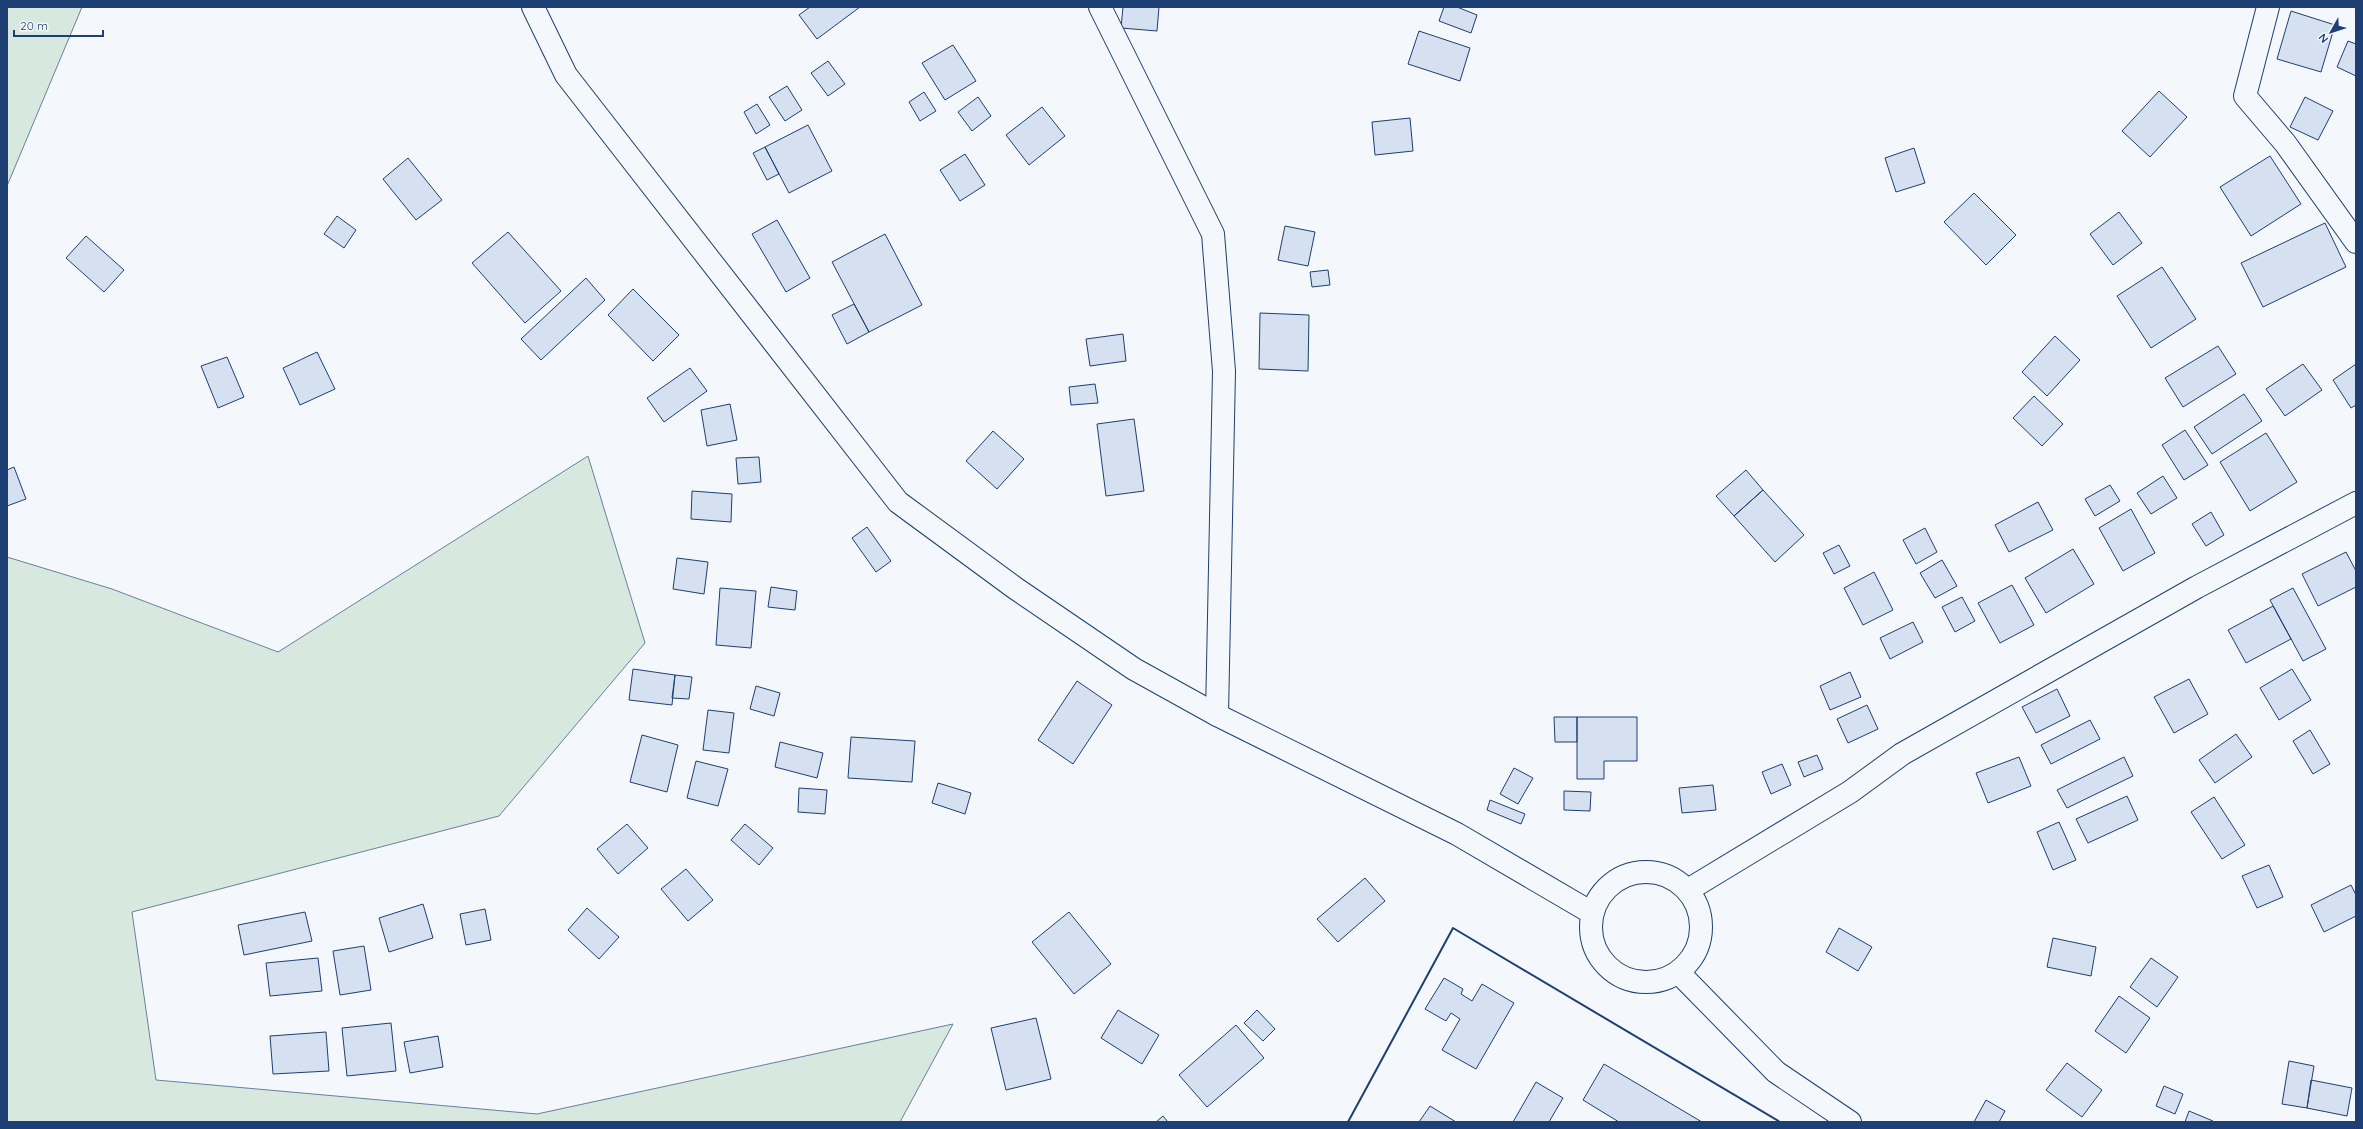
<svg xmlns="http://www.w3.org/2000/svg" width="2363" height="1129" viewBox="0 0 2363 1129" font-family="Quicksand,sans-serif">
  <rect width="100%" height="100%" fill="#f4f7fb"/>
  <path fill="#d7e8df" stroke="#687fa3" d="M7 7H82L7 186Z
    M588 456 645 643 499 816 132 912 156 1080 537 1114 953 1024 900 1122H7V557L112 589 278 652Z"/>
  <path fill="#d5e0f0" stroke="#1d3f73" d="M810 7H860L817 39 799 15Z
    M1123 7H1159L1157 31 1121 28Z
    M1444 7H1457L1477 15 1471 33 1439 21Z
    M2291 11 2335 25 2321 72 2277 59Z
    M1419 31 1470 48 1460 81 1408 64Z
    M2348 41 2356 44V76L2337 67Z
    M953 45 976 81 945 100 922 63Z
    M828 61 845 84 828 96 811 73Z
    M787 86 802 110 785 121 769 97Z
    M2159 91 2187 117 2150 157 2122 131Z
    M924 92 936 111 920 121 909 102Z
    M978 97 991 116 972 131 958 112Z
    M2305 97 2333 111 2318 140 2290 127Z
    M757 104 770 125 756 134 744 112Z
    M1042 107 1065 136 1029 165 1006 135Z
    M1410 118 1413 151 1375 155 1372 122Z
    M808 125 832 171 789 193 765 147Z
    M765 147 779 174 767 180 753 153Z
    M1914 148 1925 183 1896 192 1885 158Z
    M965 154 985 185 960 201 940 170Z
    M2270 156 2301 204 2251 236 2220 187Z
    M408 158 442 200 416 220 383 179Z
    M1974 193 2016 235 1986 265 1944 222Z
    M2119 212 2142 243 2113 265 2090 234Z
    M337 216 356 230 344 248 324 234Z
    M777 220 810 278 786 292 752 234Z
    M2325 223 2346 267 2263 307 2241 263Z
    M1285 226 1315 232 1308 266 1278 260Z
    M508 232 561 291 525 323 472 263Z
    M885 234 922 305 869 332 832 262Z
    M86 236 124 270 104 292 66 258Z
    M2162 267 2196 319 2151 348 2117 296Z
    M1328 270 1330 285 1312 287 1310 272Z
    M586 278 605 300 541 360 521 339Z
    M633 289 679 335 653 361 608 315Z
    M854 304 869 332 847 344 832 315Z
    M1260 313 1309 315 1308 371 1259 369Z
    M1123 334 1126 361 1090 366 1086 339Z
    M2055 336 2080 360 2047 396 2022 372Z
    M2218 346 2236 374 2183 407 2165 378Z
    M317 352 335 389 300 405 283 368Z
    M227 357 244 397 218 408 201 366Z
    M2303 364 2322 390 2285 416 2266 389Z
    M2356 364V405L2351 408 2333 380Z
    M690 368 707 391 664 422 647 398Z
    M1095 384 1098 403 1071 405 1069 387Z
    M2244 394 2262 421 2212 454 2194 427Z
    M2034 396 2063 424 2042 446 2013 418Z
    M730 404 737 440 707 446 701 410Z
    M1134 419 1144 491 1106 496 1097 424Z
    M2185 430 2208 465 2184 480 2162 445Z
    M993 431 1024 459 997 489 966 461Z
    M2266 433 2297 482 2250 511 2220 462Z
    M759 457 761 482 738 484 736 458Z
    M14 467 26 499 7 506V470Z
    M1746 470 1763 490 1734 516 1716 496Z
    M2163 476 2177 498 2151 514 2137 493Z
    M2110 485 2120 501 2095 516 2085 499Z
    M1763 490 1804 535 1775 562 1734 516Z
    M692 491 732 494 731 522 691 519Z
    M2038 502 2053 530 2009 552 1995 525Z
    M2131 509 2155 553 2123 571 2099 528Z
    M2211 512 2224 535 2206 546 2192 524Z
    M867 527 891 561 876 572 852 538Z
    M1925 528 1937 552 1916 564 1903 540Z
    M1839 545 1850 566 1834 574 1823 553Z
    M2073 549 2094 584 2046 613 2025 578Z
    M2346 552 2356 571V587L2318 606 2302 574Z
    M677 558 708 562 704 594 673 589Z
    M1942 560 1957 586 1935 598 1920 573Z
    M1874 572 1893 610 1863 625 1844 588Z
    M2012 585 2034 625 2000 643 1978 603Z
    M771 587 797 591 795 610 768 607Z
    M720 588 756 591 751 648 716 645Z
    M2293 588 2326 649 2303 661 2270 600Z
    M1962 597 1975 621 1955 632 1942 607Z
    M2273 606 2291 639 2246 663 2228 630Z
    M1913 622 1923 642 1890 659 1880 638Z
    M633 669 675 675 672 705 629 700Z
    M2292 669 2311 700 2279 720 2260 688Z
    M1850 672 1861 697 1830 710 1820 686Z
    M675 675 692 677 689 699 672 698Z
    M2189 679 2208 714 2174 733 2154 697Z
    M1077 681 1112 705 1073 764 1038 740Z
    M756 686 780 693 774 716 750 709Z
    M2057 689 2070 716 2036 733 2022 707Z
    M1867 705 1878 729 1848 743 1837 719Z
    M708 710 734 713 729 753 703 750Z
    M1554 717H1577V742H1555Z
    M1577 717H1637V761H1604V779H1577Z
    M2090 720 2100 739 2051 764 2041 745Z
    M2310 730 2330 764 2313 774 2293 741Z
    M2236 734 2252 757 2215 783 2199 760Z
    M642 735 678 745 667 792 630 782Z
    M851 737 915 741 912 782 848 778Z
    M780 742 823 753 817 778 775 767Z
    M1817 755 1823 769 1804 777 1798 762Z
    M2019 757 2031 786 1988 803 1976 773Z
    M2124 757 2133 776 2067 808 2057 790Z
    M696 761 728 769 718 806 687 798Z
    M1782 764 1791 785 1771 794 1762 772Z
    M1514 768 1533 778 1518 804 1500 794Z
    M938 783 971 793 965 814 932 803Z
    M1713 785 1716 810 1682 813 1679 788Z
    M799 788 827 790 825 814 798 812Z
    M1564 791 1591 792 1590 811 1564 810Z
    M2127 796 2138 820 2088 843 2076 819Z
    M2214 797 2245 845 2222 859 2191 812Z
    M1490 800 1525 814 1521 824 1487 810Z
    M2059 822 2076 860 2053 870 2037 832Z
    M627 824 648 848 618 874 597 849Z
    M745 824 773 848 759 865 731 840Z
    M2269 865 2283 897 2257 908 2242 876Z
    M686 869 713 900 688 921 661 889Z
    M1365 878 1385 901 1338 942 1317 919Z
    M2351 885 2356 895V916L2324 932 2311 905Z
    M423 904 433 938 389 952 379 918Z
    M587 908 619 937 599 959 568 930Z
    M485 909 491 940 466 945 460 914Z
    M305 912 312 941 244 955 238 925Z
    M1069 912 1111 964 1074 994 1032 942Z
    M1839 928 1872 947 1858 971 1826 952Z
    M2053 938 2096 947 2091 976 2047 967Z
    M364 946 371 990 340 995 333 951Z
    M318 958 322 991 270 996 266 963Z
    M2151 958 2178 977 2157 1007 2130 987Z
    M1444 978 1463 989 1461 994 1472 1001 1482 984 1514 1003 1476 1069 1442 1050 1460 1019 1451 1013 1446 1021 1425 1009Z
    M2119 996 2150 1018 2126 1053 2095 1031Z
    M1118 1010 1159 1035 1142 1064 1101 1038Z
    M1257 1010 1275 1029 1263 1041 1244 1023Z
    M1036 1018 1051 1079 1006 1090 991 1028Z
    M391 1023 396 1071 347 1076 342 1028Z
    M1236 1025 1264 1058 1207 1107 1179 1075Z
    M326 1032 329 1071 273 1074 270 1036Z
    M438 1036 443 1067 410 1073 404 1042Z
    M2289 1061 2314 1066 2307 1108 2282 1104Z
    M2067 1063 2102 1090 2082 1117 2046 1090Z
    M1604 1064 1702 1122H1619L1583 1100Z
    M2311 1080 2352 1088 2347 1116 2307 1108Z
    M1536 1082 1563 1098 1549 1122H1513Z
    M2164 1086 2183 1094 2175 1114 2156 1106Z
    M1986 1100 2005 1111 1999 1122H1974Z
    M1430 1106 1456 1122H1419Z
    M2189 1111 2213 1121 2212 1122H2185Z
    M1163 1116 1168 1122H1156Z"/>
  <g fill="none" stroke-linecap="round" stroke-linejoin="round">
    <g stroke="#1d3f73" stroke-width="24">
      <path id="street" d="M1100 7 1213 234 1224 371 1217 715
        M2268 7 2245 96 2285 143 2356 242
        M1688 890 1850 792 1902 754 2197 587 2356 503"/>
    </g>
    <g stroke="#1d3f73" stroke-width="24">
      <path id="secondary" d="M533 7 566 75 898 502 1015 588 1134 669 1217 715 1457 834 1592 913
        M1591 927a55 55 0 1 1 110 0a55 55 0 1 1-110 0Z
        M1678 972 1776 1072 1850 1122"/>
    </g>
    <use href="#street" stroke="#f4f7fb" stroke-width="22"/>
    <use href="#secondary" stroke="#f4f7fb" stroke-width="22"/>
    <path stroke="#1d3f73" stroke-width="2" d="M1348 1122 1453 928 1780 1122"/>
  </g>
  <rect width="2363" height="1129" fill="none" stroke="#1d3f73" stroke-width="16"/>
  <g transform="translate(2331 32) rotate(231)" stroke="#f4f7fb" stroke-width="3" paint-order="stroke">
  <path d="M0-3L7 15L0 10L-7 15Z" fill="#1d3f73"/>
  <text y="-6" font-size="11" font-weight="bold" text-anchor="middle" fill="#1d3f73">N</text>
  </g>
  <path d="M14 30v6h89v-6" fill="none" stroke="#1d3f73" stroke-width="2"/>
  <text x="20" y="30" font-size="12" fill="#1d3f73" stroke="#f4f7fb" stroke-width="3" paint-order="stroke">20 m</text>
</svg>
